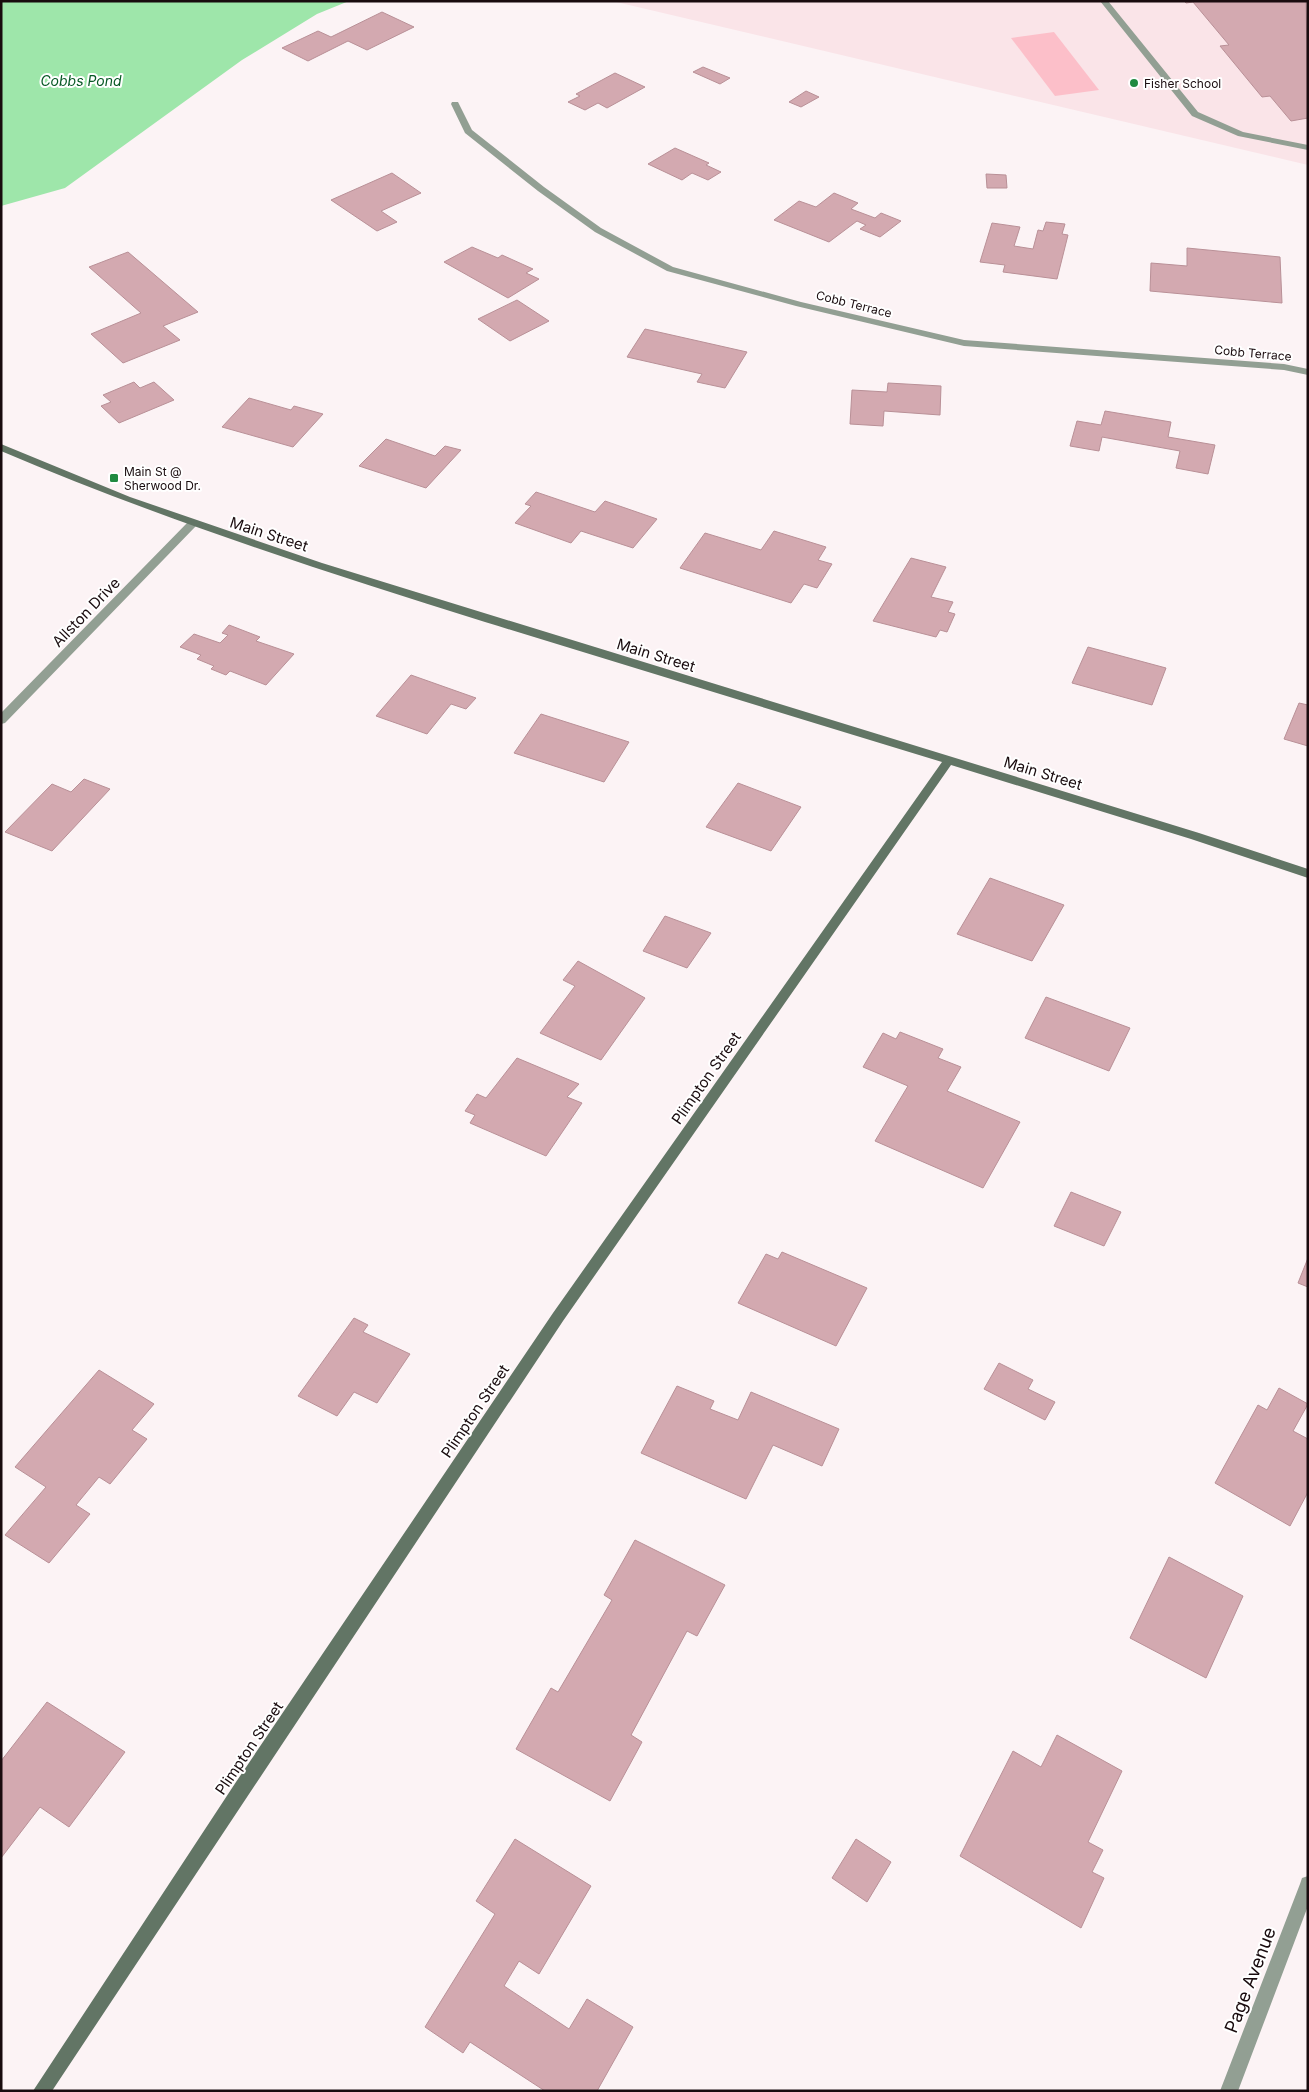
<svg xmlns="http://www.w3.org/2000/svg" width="1309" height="2092" viewBox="0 0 1309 2092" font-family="Inter,sans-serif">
  <rect width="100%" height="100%" fill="#fcf3f5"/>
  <path fill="#fae4e8" d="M612 1H1308V165Z"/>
  <path fill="#fcbfc9" d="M1054 32 1099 90 1055 96 1011 38Z"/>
  <path fill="#9ee6aa" d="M1 1H349L317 14 242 60 65 188 1 206Z"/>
  <path fill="#d3a9b0" stroke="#b99097" d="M1184 1H1306L1308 118 1291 121 1270 96 1262 97 1220 46 1229 45 1193 2 1186 3Z
    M382 12 414 27 367 50 348 41 308 61 282 48 318 31 331 37Z
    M703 67 730 78 720 84 693 72Z
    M615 73 645 87 607 108 598 103 585 110 568 102 580 96 576 94Z
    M806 91 819 97 801 107 789 102Z
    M675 148 709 163 706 165 721 172 708 180 692 173 682 180 648 164Z
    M392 173 421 193 381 211 397 222 377 231 331 200Z
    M986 174 1006 175 1007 188H987Z
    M834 193 858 203 851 209 875 218 881 213 901 221 880 237 860 229 866 225 857 221 829 242 774 220 799 201 816 207Z
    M1046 222 1065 224 1062 234 1068 235 1057 279 1003 272 1005 265 980 262 992 223 1020 227 1014 246 1033 249 1038 230 1043 231Z
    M472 247 498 258 502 255 533 269 526 273 539 279 508 298 444 262Z
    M1187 248 1280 257 1282 303 1150 291 1151 263 1187 266Z
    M128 252 198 312 163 326 180 340 123 363 91 334 141 313 89 267Z
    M517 300 549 321 510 341 478 319Z
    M645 329 747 352 725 388 697 382 702 374 627 357Z
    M134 382 140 388 154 382 174 400 119 423 101 406 111 402 103 395Z
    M888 383 941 386 940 415 884 411 883 426 850 424 852 390 887 392Z
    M249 398 291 410 294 406 323 414 293 447 222 427Z
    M1105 411 1171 422 1168 437 1215 445 1208 474 1176 468 1180 451 1102 437 1099 451 1070 446 1077 421 1101 425Z
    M386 439 435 456 445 446 461 450 426 488 359 466Z
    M536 492 595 512 605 501 657 519 633 548 581 531 571 543 515 523 531 506 525 504Z
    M774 531 826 547 818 560 832 564 817 588 804 584 791 603 680 568 705 533 761 550Z
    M911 558 946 567 931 597 953 602 948 612 955 614 947 632 940 630 936 637 873 621Z
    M229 625 260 637 256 641 294 654 266 685 230 671 226 675 211 669 214 666 197 659 201 655 180 647 194 634 220 643 228 635 222 633Z
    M1088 647 1166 668 1152 705 1072 683Z
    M411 675 476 698 466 709 451 704 427 734 376 716Z
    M1299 703 1308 705V746L1284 739Z
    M541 714 629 742 604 782 514 753Z
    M84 779 110 789 52 851 5 832 52 784 71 792Z
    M738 783 801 807 771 851 706 827Z
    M990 878 1064 905 1032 961 957 934Z
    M665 916 711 933 687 968 643 951Z
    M578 961 645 998 601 1060 540 1033 575 986 563 980Z
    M1046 997 1130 1028 1109 1071 1025 1038Z
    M900 1032 943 1049 938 1058 961 1067 947 1091 1020 1122 983 1188 875 1141 908 1086 863 1067 883 1033 896 1039Z
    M517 1058 579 1084 567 1097 582 1103 546 1156 470 1123 475 1115 465 1111 477 1094 486 1098Z
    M1071 1192 1121 1212 1104 1246 1054 1226Z
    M782 1252 867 1288 836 1346 738 1303 766 1254 778 1259Z
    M1308 1258V1287L1298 1283Z
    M354 1318 368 1325 363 1332 410 1354 377 1403 354 1392 337 1416 298 1396Z
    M999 1363 1033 1380 1028 1389 1055 1402 1045 1420 984 1389Z
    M99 1370 154 1404 132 1430 147 1439 110 1484 99 1477 76 1505 90 1514 49 1563 5 1535 46 1487 15 1467Z
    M677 1386 714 1401 710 1409 738 1420 751 1392 839 1429 822 1466 773 1445 746 1499 641 1453Z
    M1279 1388 1308 1404 1293 1431 1308 1439V1492L1290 1526 1215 1483 1258 1405 1267 1410Z
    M635 1540 725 1585 697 1636 687 1631 631 1735 642 1742 610 1801 516 1749 551 1688 558 1692 612 1600 604 1595Z
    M1169 1557 1243 1596 1206 1678 1130 1638Z
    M47 1702 125 1752 69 1827 40 1807 1 1858V1761Z
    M1057 1735 1122 1771 1088 1842 1103 1850 1092 1872 1104 1878 1081 1928 960 1856 1013 1751 1041 1767Z
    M515 1839 591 1886 539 1974 519 1961 504 1986 569 2029 587 1999 633 2027 597 2091H545L470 2042 463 2053 425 2027 495 1914 476 1901Z
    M856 1839 891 1862 867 1902 832 1878Z"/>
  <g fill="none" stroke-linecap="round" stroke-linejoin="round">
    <path fill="#929f93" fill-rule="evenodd" d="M1100 1H1108L1198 112 1243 132 1308 145V150L1238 136 1192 116Z"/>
    <path fill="#929f93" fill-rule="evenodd" d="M452 102H458L472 130 544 187 601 228 673 267 801 302 964 340 1284 364 1308 369V375L1284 370 964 346 796 306 667 271 595 232 538 191 465 133 451 104Z
      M192 521 196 522V526L5 723 1 724V713L188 522Z
      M1308 1876V1906L1238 2091H1220L1300 1884 1302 1878Z"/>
    <path fill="#627565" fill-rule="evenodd" d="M1 444 130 497 322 563 1199 833 1308 869V878L1191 839 951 765 563 1321 52 2091H33L236 1782 553 1313 942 762C789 715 637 669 485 622 321 571 159 518 1 451Z"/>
  </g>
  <g fill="#208a41" stroke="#fff" stroke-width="2">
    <circle cx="1134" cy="83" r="5"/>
    <rect x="109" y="473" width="10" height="10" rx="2.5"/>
  </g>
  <g text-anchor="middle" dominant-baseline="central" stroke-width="4" stroke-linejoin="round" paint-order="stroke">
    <g font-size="12" fill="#190b0e" stroke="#fff" text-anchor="start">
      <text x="1144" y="83">Fisher School</text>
      <text x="124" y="471">Main St @<tspan x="124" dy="14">Sherwood Dr.</tspan></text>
    </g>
    <g font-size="12" fill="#190b0e" stroke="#fff">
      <text transform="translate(854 304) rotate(14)">Cobb Terrace</text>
      <text transform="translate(1253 353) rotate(5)">Cobb Terrace</text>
    </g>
    <g font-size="14" font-style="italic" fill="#075925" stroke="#fff">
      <text x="81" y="80">Cobbs Pond</text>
    </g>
    <g font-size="15" fill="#190b0e" stroke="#fff">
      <text transform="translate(269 534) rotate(18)">Main Street</text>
      <text transform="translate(86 612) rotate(-46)">Allston Drive</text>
      <text transform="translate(656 655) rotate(17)">Main Street</text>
      <text transform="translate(1043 773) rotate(17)">Main Street</text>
      <text transform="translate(706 1078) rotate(-55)">Plimpton Street</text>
      <text transform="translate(475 1411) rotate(-56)">Plimpton Street</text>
      <text transform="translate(249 1748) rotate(-56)">Plimpton Street</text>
    </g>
    <g font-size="18" fill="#190b0e" stroke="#fff">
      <text transform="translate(1250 1980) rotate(-69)">Page Avenue</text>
    </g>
  </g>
  <rect width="1309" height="2092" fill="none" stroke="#190b0e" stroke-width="5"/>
</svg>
